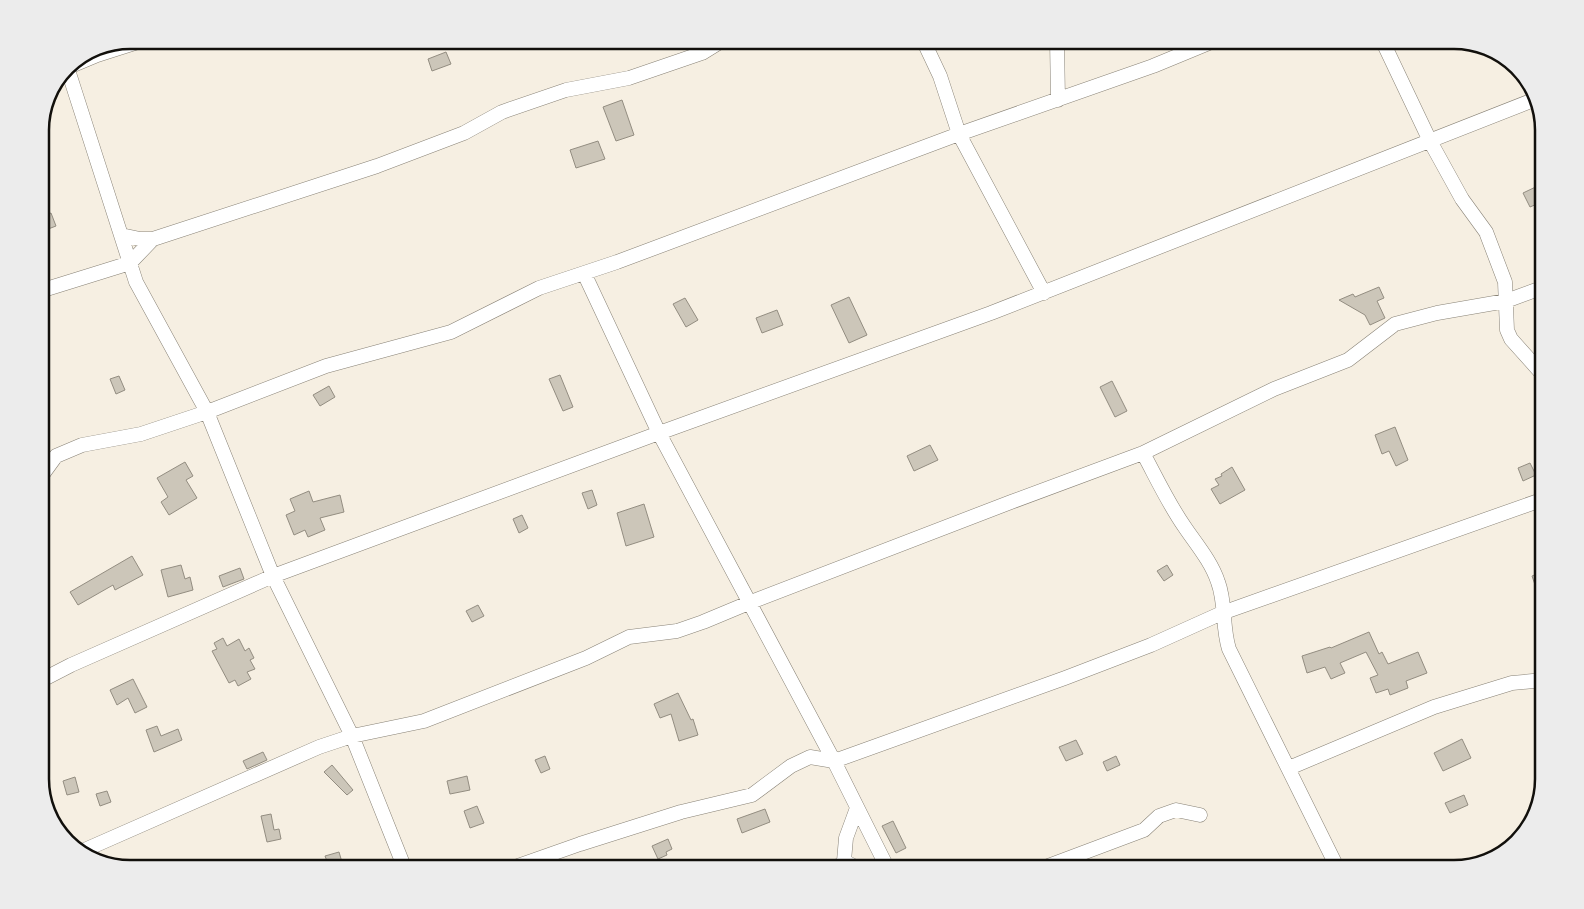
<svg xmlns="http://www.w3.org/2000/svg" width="1584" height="909" viewBox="0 0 1584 909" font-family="'DejaVu Sans',sans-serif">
  <rect width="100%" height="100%" fill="#f6efe2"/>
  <path fill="#ccc6b9" stroke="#938d81" d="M446 52 451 64 432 71 428 59Z
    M622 100 634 135 616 141 603 107Z
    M598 141 605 159 576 168 570 150Z
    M1544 183V201L1530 207 1523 193Z
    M51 213 56 226 43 231 40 223V217Z
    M1379 287 1384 298 1377 301 1385 318 1370 325 1365 315 1339 300 1353 294 1355 297Z
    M849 297 867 335 849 343 831 305Z
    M685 298 698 320 686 327 673 304Z
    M777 310 783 325 762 333 756 318Z
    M560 375 573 407 563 411 549 379Z
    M119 376 125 390 116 394 110 379Z
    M1112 381 1127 411 1115 417 1100 387Z
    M329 386 335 397 320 406 313 395Z
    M1395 427 1408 460 1396 466 1389 451 1382 454 1375 435Z
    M930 445 938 460 914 471 907 456Z
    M185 462 193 476 186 480 197 498 169 515 161 502 168 497 157 478Z
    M1530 463 1536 475 1523 481 1518 468Z
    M1232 467 1245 490 1220 504 1211 489 1219 485 1215 479 1222 476 1221 474Z
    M592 490 597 505 588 509 582 493Z
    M309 491 313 502 340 495 344 512 320 518 325 530 308 537 305 530 294 535 286 515 295 511 290 499Z
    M644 504 654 537 626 546 617 513Z
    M522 515 528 528 519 533 513 519Z
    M132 556 143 575 115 590 113 585 78 605 70 592Z
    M181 565 185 579 190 577 193 590 168 597 161 570Z
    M1167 565 1173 575 1164 581 1157 571Z
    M240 568 244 579 223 587 219 576Z
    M1544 571V605H1542L1532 576Z
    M478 605 484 616 472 622 466 611Z
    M1369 632 1379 654 1382 652 1388 664 1418 652 1427 673 1406 681 1408 688 1390 695 1388 689 1376 693 1370 678 1378 675 1366 652 1340 663 1345 673 1331 679 1325 667 1307 673 1302 656 1330 647 1331 648Z
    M223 638 227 646 239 639 245 651 249 648 254 658 250 660 255 669 247 672 251 679 238 686 235 680 229 683 212 651 217 649 214 643Z
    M133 679 147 707 135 713 128 698 117 705 110 690Z
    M678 693 691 720 693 719 698 735 679 741 671 714 660 718 654 704Z
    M157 726 161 736 178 729 182 740 154 752 146 730Z
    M1462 739 1471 758 1443 771 1434 753Z
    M1076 740 1083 754 1066 761 1059 747Z
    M263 752 267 760 247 769 243 761Z
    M545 756 550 769 541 773 535 760Z
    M1116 756 1120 765 1107 771 1103 762Z
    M332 765 353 790 347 795 324 772Z
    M467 776 470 790 450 794 447 781Z
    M75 777 79 792 67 795 63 781Z
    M107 791 111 802 100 806 96 794Z
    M1464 795 1468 805 1450 813 1445 803Z
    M477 806 484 823 470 828 464 811Z
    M765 809 770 822 742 833 737 819Z
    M271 814 274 830 279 829 281 839 267 842 261 816Z
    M893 821 906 848 896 853 882 826Z
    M668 839 672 849 666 852 667 855 658 859 652 846Z
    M339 852 344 869H330L325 856Z"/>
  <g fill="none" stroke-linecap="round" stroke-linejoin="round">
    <g stroke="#888276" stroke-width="15">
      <path id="street" d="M923 40 940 76 959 134 1044 293
        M1057 40 1058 100
        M1382 40 1430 141 1462 199 1486 232 1505 282 1507 330 1511 339 1544 376
        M67 67 136 282 207 412 273 576 352 736 405 869
        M66 68 97 55 144 40
        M121 235 140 239H153L377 166 464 133 502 112 566 90 629 78 702 53 723 40
        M584 273 659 433 834 761 888 869
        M40 291 130 263 153 239
        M1143 453C1156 477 1168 503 1184 526 1196 544 1211 561 1218 582 1226 603 1222 627 1229 649L1338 869
        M40 478 56 456 82 445 141 434 207 412 326 366 451 332 539 288 617 262 959 134 1153 66 1216 40
        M40 681 71 665 273 576 659 433 991 313 1536 99
        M1289 768 1434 707 1512 683 1544 680
        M80 852 319 747 352 736 424 721 586 658 629 637 677 631 703 622 751 602 1011 502 1143 453 1274 389 1348 360 1395 324 1437 313 1506 301 1544 287
        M844 861 859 869
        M509 869 580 844 681 812 752 795 791 766 810 757 834 761 1065 678 1151 645 1222 613 1544 499
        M836 869 844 861 846 838 857 808
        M1040 869 1144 830 1159 816 1176 810 1200 815"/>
    </g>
    <use href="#street" stroke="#fff" stroke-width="14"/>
  </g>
  <path d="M0 0H1584V909H0ZM130 49H1454A81 81 0 0 1 1535 130V779A81 81 0 0 1 1454 860H130A81 81 0 0 1 49 779V130A81 81 0 0 1 130 49Z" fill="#ececec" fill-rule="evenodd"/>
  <path fill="none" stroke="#12100c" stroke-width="2.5" d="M130 49H1454A81 81 0 0 1 1535 130V779A81 81 0 0 1 1454 860H130A81 81 0 0 1 49 779V130A81 81 0 0 1 130 49Z"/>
</svg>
